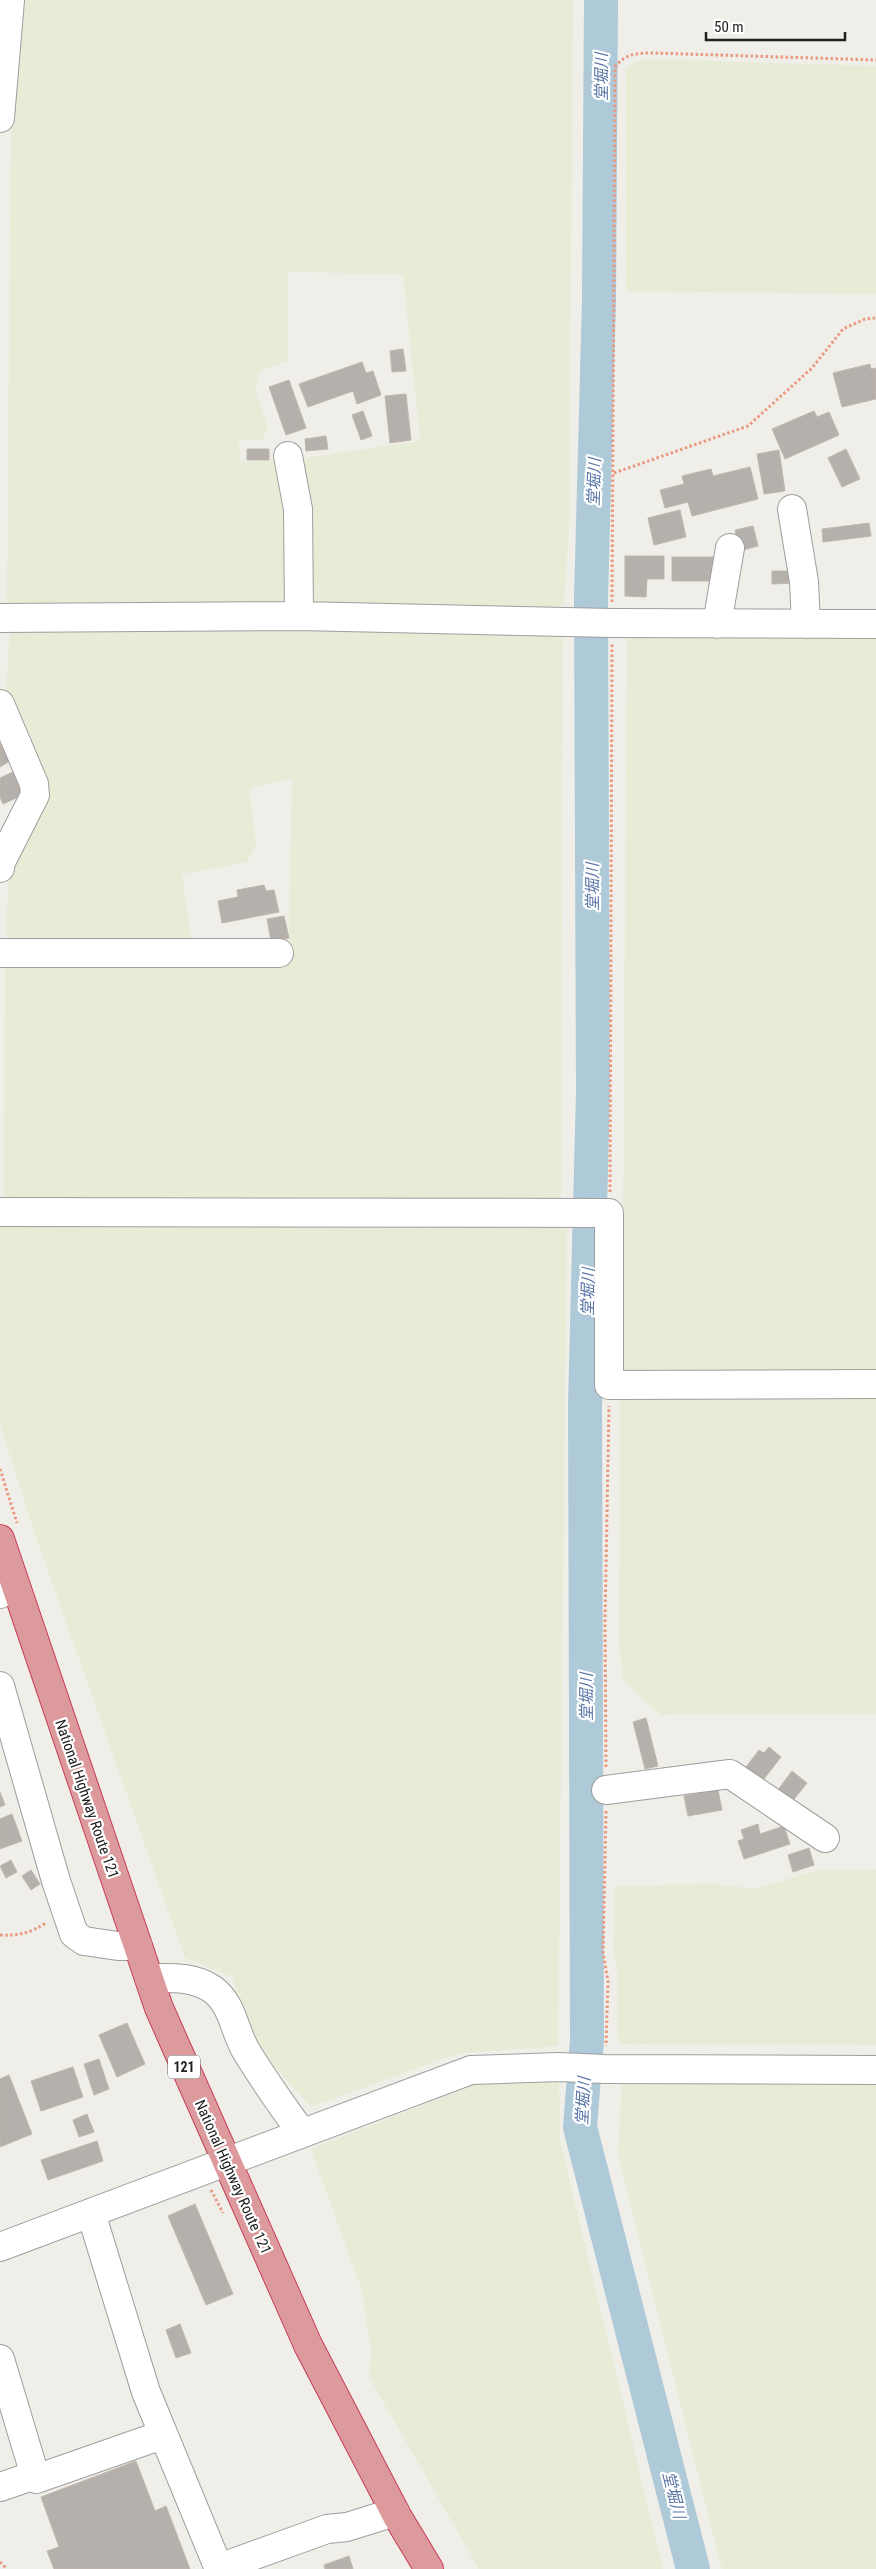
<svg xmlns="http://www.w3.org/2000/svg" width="876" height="2569" viewBox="0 0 876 2569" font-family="'Roboto Condensed','Noto Sans JP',sans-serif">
  <rect width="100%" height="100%" fill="#f0eee8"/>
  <path fill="#e7ecd6" d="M20 0H573L569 525 564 604 555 611 310 607 300 465 306 458 420 441 403 274 288 272V361L258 372 256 394 268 426 263 440H239L240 462 279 461 288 500 287 604 10 605 7 600 11 106Z
    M641 59 876 66V294L626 291V69Z
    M10 626 563 630 561 1200H4L5 956 288 960 292 778 249 788 256 844 247 862 182 874 192 943 22 941 6 936 9 866 43 804 6 696Z
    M627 630 876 633V1371H622Z
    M0 1218 567 1226 558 2046 465 2053 442 2059 311 2107 268 2060 248 2032 239 2008 233 1977 185 1958 33 1529 0 1424Z
    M876 1390V1713L660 1715 623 1680 619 1644 620 1403 624 1391Z
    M876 1869V2045L623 2044 617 2036V1964L613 1956 615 1886 713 1884 755 1889 815 1871Z
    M622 2081 876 2083V2569H722L618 2154Z
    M482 2082H559L560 2141 663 2569H479L369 2377 371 2351 362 2291 311 2149Z"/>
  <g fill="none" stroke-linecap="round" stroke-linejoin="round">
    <path stroke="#aec9d8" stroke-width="34" d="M601 0 599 299 591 599 593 1090 585 1406 587 2040 580 2127 693 2569"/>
  </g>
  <path fill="#b5b0ab" stroke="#c0b8ac" d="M403 349 406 371 392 372 390 351Z
    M362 362 366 373 373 371 381 395 357 404 353 391 308 407 299 384Z
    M870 364 871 369 876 368V399L842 407 833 373Z
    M289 380 306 428 286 435 269 387Z
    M406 394 411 440 390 443 385 396Z
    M363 411 372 436 361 440 352 415Z
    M814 411 817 417 829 412 839 435 785 459 772 429Z
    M326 436 328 449 306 451 305 439Z
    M247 449H269V460H247Z
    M846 449 860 479 842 487 828 458Z
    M779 450 785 491 764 494 757 454Z
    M750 467 758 499 692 516 688 502 665 508 660 490 684 484 682 476 711 469 713 476Z
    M680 510 686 537 654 545 648 518Z
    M869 523 871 536 823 542 822 529Z
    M753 526 758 546 740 551 735 530Z
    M625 556H664V579H647L646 597 625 596Z
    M672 557H714V581H672Z
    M772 571H793L794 583 772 584Z
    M0 744 10 761 0 767Z
    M13 772 23 795 3 804 0 797V778Z
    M264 885 266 891 274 890 279 912 222 923 218 901 238 897 237 890Z
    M284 916 289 938 271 941 267 919Z
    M646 1718 658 1766 645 1769 633 1722Z
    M769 1747 781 1757 760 1784 743 1771 759 1750 764 1753Z
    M792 1771 807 1783 791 1803 777 1791Z
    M718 1790 722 1810 688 1816 684 1796Z
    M0 1792 5 1805 0 1807Z
    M12 1814 22 1841 0 1849V1819Z
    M758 1824 760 1834 784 1826 790 1844 744 1859 738 1841 744 1839 741 1830Z
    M809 1848 814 1865 793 1872 788 1855Z
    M11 1860 17 1872 6 1878 0 1866Z
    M31 1870 40 1884 31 1890 22 1876Z
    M127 2023 145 2064 117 2077 99 2035Z
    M99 2059 109 2089 94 2095 84 2064Z
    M73 2067 83 2097 41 2111 31 2081Z
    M9 2075 32 2134 0 2147V2079Z
    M87 2114 94 2132 79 2137 73 2120Z
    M97 2141 103 2161 48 2180 41 2160Z
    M195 2204 233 2294 206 2305 168 2216Z
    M180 2324 191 2353 176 2358 166 2330Z
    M136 2461 155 2511 166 2506 190 2569H54L47 2551 59 2547 41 2497Z
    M349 2556 353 2569H325L324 2565Z"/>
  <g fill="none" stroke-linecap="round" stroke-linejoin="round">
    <g stroke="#9e9e9e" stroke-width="30">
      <path id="minor" d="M0 118 10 0
        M288 456 298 509 299 616
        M792 509 804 582 806 624
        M0 618 299 616 612 623 876 624
        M717 624 730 548
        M0 704 34 784 35 795 1 862 0 868
        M0 953H279
        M0 1212 609 1213V1385L876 1384
        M0 1594 14 1586
        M0 1686 56 1881 74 1934 84 1941 118 1946H138
        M606 1790 730 1774 825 1838
        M149 1978C170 1978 193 1976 212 1989 232 2003 234 2029 245 2049 262 2078 282 2105 301 2132
        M91 2213 146 2392 219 2569
        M0 2247 471 2070 559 2067 605 2069 876 2070
        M0 2359 36 2479 162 2435
        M0 2487 35 2475
        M219 2568 327 2529 347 2527 395 2512"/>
    </g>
    <g stroke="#c63d59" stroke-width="30">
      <path id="highway" d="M0 1539 159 2008 308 2345 397 2516 429 2569"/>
    </g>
    <path stroke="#ea9980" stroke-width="3" stroke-dasharray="2.5 2.5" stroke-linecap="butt" d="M614 473 748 426 812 368 843 329 865 319 876 318
      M612 602 615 67C625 53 639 53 654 53L876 60
      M610 1192 612 644
      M0 1469 17 1523
      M606 1767 605 1621 609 1406
      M606 1811 603 1953 608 1981 606 2046
      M0 1935C19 1936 30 1933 46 1923
      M211 2190 223 2213
      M0 2562 7 2569"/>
    <use href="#minor" stroke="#fff" stroke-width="28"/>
    <use href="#highway" stroke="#dd9a9d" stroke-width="28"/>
  </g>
  <g text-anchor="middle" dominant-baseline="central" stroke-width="4.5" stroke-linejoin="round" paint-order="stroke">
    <rect fill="#fff" stroke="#646464" stroke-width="1" x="168" y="2055.5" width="32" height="23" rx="4"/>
    <g font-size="14" font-weight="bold" fill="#212121">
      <text x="184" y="2067">121</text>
    </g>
    <g font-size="15" fill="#212121" stroke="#fff">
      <text transform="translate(87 1799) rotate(71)">National Highway Route 121</text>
      <text transform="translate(233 2177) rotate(66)">National Highway Route 121</text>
    </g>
    <g font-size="16" font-style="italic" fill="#5874a5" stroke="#fff">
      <text transform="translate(601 77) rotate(-90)">堂堀川</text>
      <text transform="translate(594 482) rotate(-88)">堂堀川</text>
      <text transform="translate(592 887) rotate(-90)">堂堀川</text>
      <text transform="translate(588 1292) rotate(-89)">堂堀川</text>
      <text transform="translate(586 1697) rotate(-90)">堂堀川</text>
      <text transform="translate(583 2101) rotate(-87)">堂堀川</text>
      <text transform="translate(674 2495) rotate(76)">堂堀川</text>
    </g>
  </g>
  <path d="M706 32v8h139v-8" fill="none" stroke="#212121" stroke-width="2.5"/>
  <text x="714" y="32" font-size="15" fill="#212121" stroke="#ffffff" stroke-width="4" paint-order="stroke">50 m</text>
</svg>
